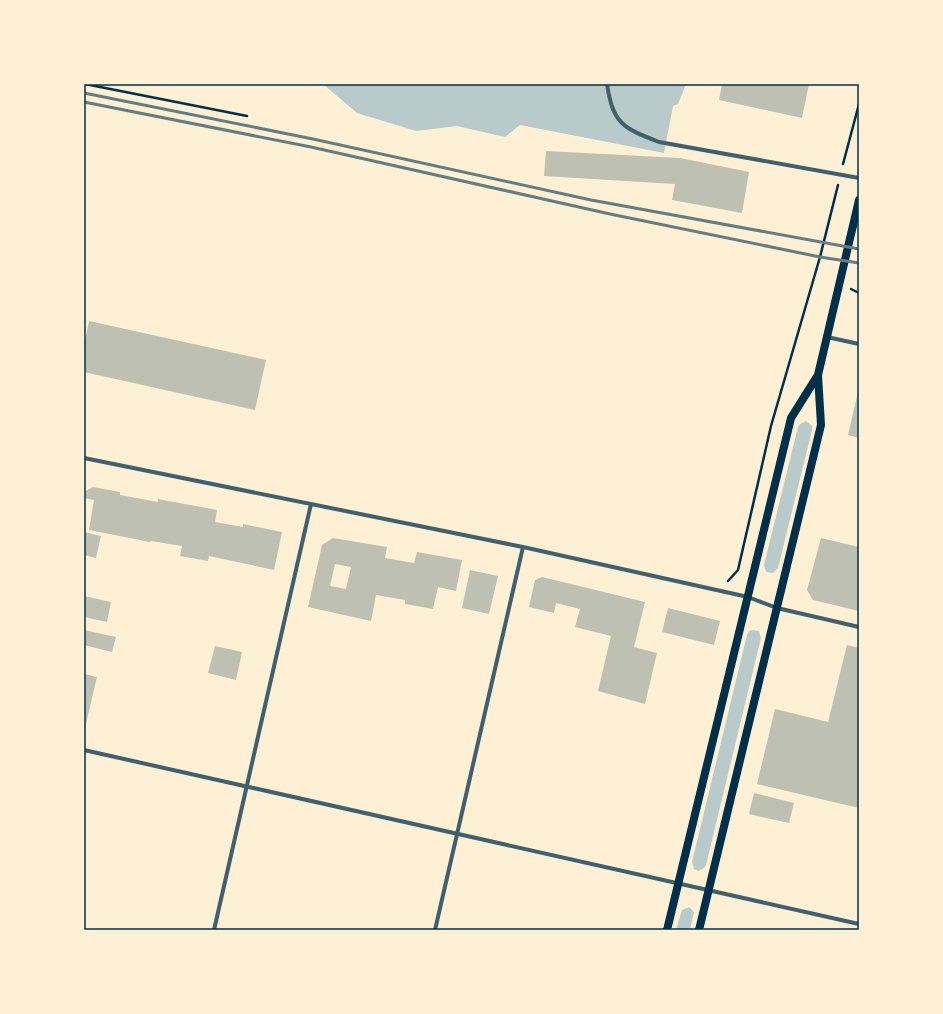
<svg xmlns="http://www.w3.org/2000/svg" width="943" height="1014" viewBox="0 0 943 1014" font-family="Barlow,sans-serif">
  <rect width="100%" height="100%" fill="#fdf0d5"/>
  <path fill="#b9caca" d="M323 84H686L678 104 673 106 664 153 520 125 505 137 457 126 416 131 357 113Z
    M806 421 812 426V430L778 568 773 573 766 572 764 565 798 427 800 424Z
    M752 630 759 631 761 638 706 865 704 868 698 871 694 869 692 862 747 635 749 631Z
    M689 907 694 912 690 930H676L682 910Z"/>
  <path fill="#bec0b2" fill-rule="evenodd" d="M722 84H809L802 118 719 100Z
    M546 151 680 158 749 172 742 213 672 200 675 184 544 176Z
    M89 321 266 360 255 410 84 372V346Z
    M858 392 859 393V438L848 435Z
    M93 487 120 492V495L158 502V499L217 510 215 522 243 527V524L282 532 274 570 209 556 208 561 180 556 182 546 151 541 150 542 89 530 94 500 84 498V492Z
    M84 532 101 536 96 558 84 555Z
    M333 538 387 547 385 558 414 563 417 552 462 560 456 591 438 587 433 609 405 604V600L376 595 371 621 308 607 322 545ZM335 564 351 567 346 589 330 586Z
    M821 538 859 547V611L813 600 807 590Z
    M470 570 498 576 489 614 462 608Z
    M542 577 645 602 634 647 657 653 645 704 598 691 611 636 575 627 580 609 556 603 554 613 529 607 535 580Z
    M84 596 111 602 107 622 84 617Z
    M668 608 720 621 714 645 662 632Z
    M84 630 116 637 112 652 84 645Z
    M847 645 859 648V808L757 784 775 709 828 722Z
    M215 646 242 652 236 680 208 673Z
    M84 674 97 677 85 728H84Z
    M754 793 794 803 789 823 749 814Z"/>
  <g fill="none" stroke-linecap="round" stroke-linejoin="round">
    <path stroke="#003049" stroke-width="2.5" d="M85 84 247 116
      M843 164 859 104
      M851 289 859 293
      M728 581 738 570 771 426 820 257 838 185"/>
    <path stroke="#3f606c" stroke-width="4" d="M607 84C613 124 623 128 659 142L859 178
      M827 337 859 344
      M84 458 523 547 748 597 777 608 859 627
      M84 750C342 809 601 864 859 924
      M214 930 311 504
      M435 930 523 547"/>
    <path stroke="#003049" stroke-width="8" d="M667 930 791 418 818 375
      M699 930 821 425 818 375 859 200"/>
    <path stroke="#657d81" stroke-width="3" d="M84 93 313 139 591 200 859 249
      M84 102 311 147 610 214 820 257 859 263"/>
  </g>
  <rect width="943" height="1014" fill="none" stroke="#fdf0d5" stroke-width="170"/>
  <rect x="85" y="85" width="773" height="844" fill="none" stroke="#003049" stroke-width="1.5"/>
</svg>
